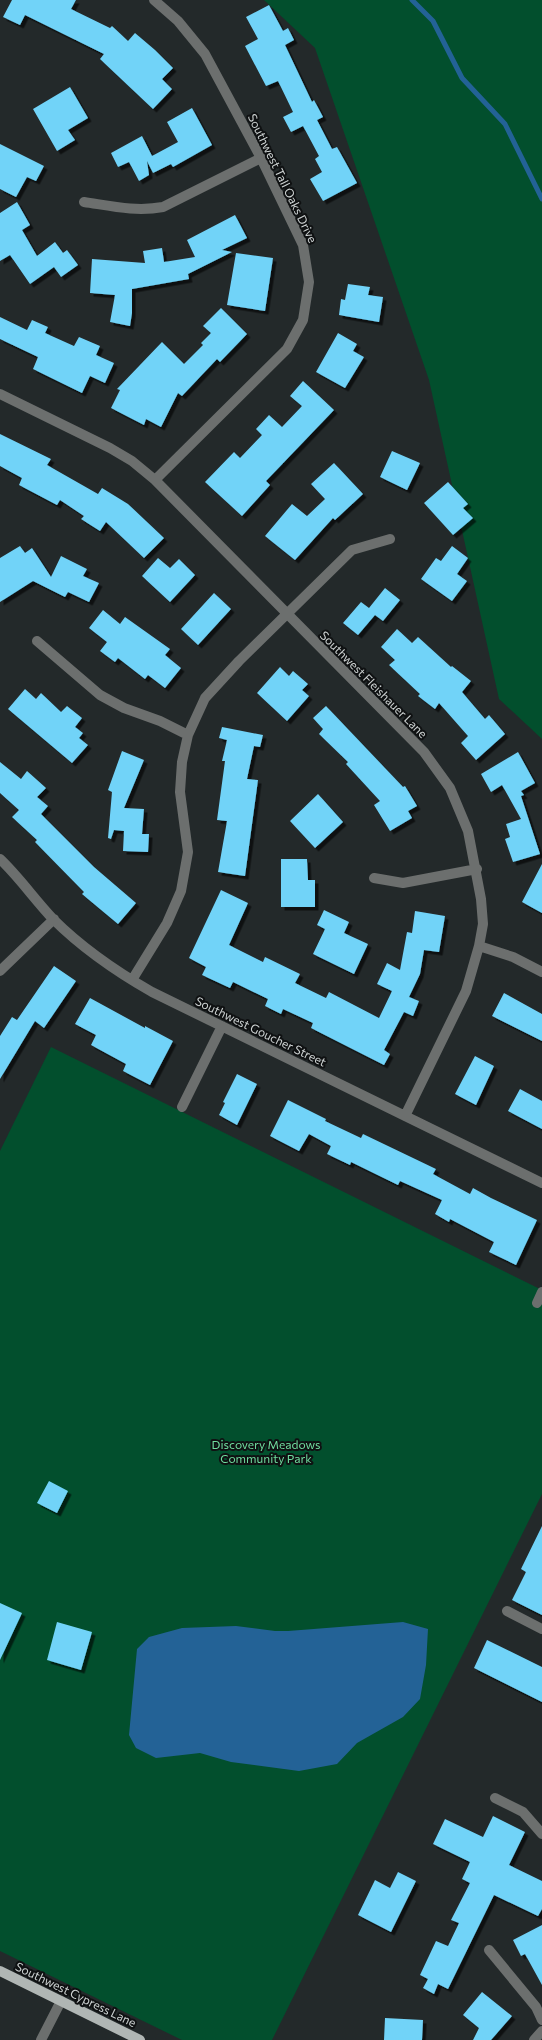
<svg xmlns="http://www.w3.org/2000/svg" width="542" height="2040" viewBox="0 0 542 2040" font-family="Commissioner,sans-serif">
  <defs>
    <filter id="shadow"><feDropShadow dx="3.5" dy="3.5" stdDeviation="0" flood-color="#0009"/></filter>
  </defs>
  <rect width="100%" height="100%" fill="#23292a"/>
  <path fill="#024f2d" d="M264 0H542V739L499 699 429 380 315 48Z
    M51 1047 542 1290V1494L272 2040H182L0 1951V1151Z"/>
  <path fill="#236296" d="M403 1622 428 1629 426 1665 420 1699 403 1717 357 1743 337 1764 299 1771 231 1762 200 1753 156 1758 136 1748 129 1735 137 1649 149 1637 182 1628 236 1626 275 1631H288Z"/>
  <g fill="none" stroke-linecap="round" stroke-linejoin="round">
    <path stroke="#236296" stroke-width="5" d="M412 0 433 21 462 78 505 124 542 199"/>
  </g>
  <path fill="#71d3f8" filter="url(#shadow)" d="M12 0H76L71 9 110 28 112 26 128 41 135 33 155 50 173 68 162 79 172 89 153 109 100 59 104 54 25 15 20 25 3 17Z
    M269 5 283 31 288 28 294 40 285 45 312 102 314 100 323 117 317 120 332 149 337 147 357 183 323 201 310 179 322 172 315 159 319 156 303 126 291 132 283 117 293 112 278 81 266 86 245 46 258 39 246 17Z
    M70 87 88 118 68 130 75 140 57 151 33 109Z
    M192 108 212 145 173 167 171 164 153 173 147 161 149 175 139 181 129 162 118 167 111 153 142 136 152 156 178 142 167 122Z
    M0 144 44 166 36 181 27 177 16 197 0 189Z
    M17 202 30 225 22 230 37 256 55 242 63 253 67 250 78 265 61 277 54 267 30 284 10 255 0 261V213Z
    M235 215 247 238 222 250 232 252 188 274 189 279 132 289V313L130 326 110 322 115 295 90 293 92 259 145 263 143 251 162 248 164 262 195 257 187 240Z
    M236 253 273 258 265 311 227 305Z
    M348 284 370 287 368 295 383 297 379 322 339 315 341 299 345 300Z
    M221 308 247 334 220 362 217 359 182 396 178 393 161 427 146 419 144 425 111 408 120 390 117 389 162 342 184 364 203 345 201 343 211 333 203 326Z
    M0 317 27 330 32 320 48 327 45 333 74 346 79 337 100 346 96 355 114 363 105 383 90 376 82 393 33 369 38 357 0 339Z
    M338 333 357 344 353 351 364 357 345 388 316 372Z
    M303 381 334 410 266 481 270 485 242 516 205 482 234 452 240 458 262 435 256 429 269 415 282 427 302 406 290 396Z
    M0 434 51 459 47 465 98 494 102 488 128 504 164 538 144 558 106 522 100 531 81 519 84 516 60 500 57 505 19 485 22 478 0 466Z
    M392 451 420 463 407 490 380 477Z
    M334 463 363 494 335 520 333 518 295 560 265 536 292 504 307 516 325 499 311 484Z
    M448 482 468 504 463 508 473 518 453 535 424 503Z
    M20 546 25 553 32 548 51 577 61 556 87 569 83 576 99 583 89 602 68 592 65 597 33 581 0 602V558Z
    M452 546 468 558 457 574 467 581 452 601 421 579 436 558 441 561Z
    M158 558 170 568 179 559 195 575 170 602 142 576Z
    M385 588 400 600 383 621 375 615 358 635 343 623 361 602 369 608Z
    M214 593 231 609 198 645 181 629Z
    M103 610 120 624 125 617 170 649 165 655 181 668 165 688 148 675 145 679 118 658 115 662 100 651 107 642 89 628Z
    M397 629 412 643 418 637 451 667 452 666 471 681 462 692 485 719 489 715 505 734 476 760 461 743 468 736 439 703 435 709 418 696 420 694 389 665 395 660 381 647Z
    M280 667 289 676 293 671 308 684 302 690 309 696 287 721 257 693Z
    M25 689 36 699 41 693 61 712 67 706 82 718 75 727 83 733 79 738 88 745 72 763 8 709Z
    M326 706 403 787 405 786 417 806 408 811 412 818 390 831 374 805 380 801 346 764 348 762 319 734 323 729 313 718Z
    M222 727 263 735 260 747 254 746 247 779 258 780 245 876 218 872 227 821 217 820 225 761H222L227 740 219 738Z
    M122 751 144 760 124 808 144 809 142 834H149L148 852 123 851 124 831 114 830 111 839 108 838 112 792 108 790Z
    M518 752 535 783 521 791 524 795 521 796 540 854 513 862 505 839 510 837 506 824 521 819 502 785 491 792 481 774Z
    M0 762 21 779 27 771 46 788 37 797 48 806 41 814 94 867 136 903 118 924 82 894 84 892 35 842 37 840 12 817 19 810 0 793Z
    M318 794 343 822 315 848 290 821Z
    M281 859H307L308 880H315V907H281Z
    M542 864V913L522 902Z
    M221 890 248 903 229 945 263 962 265 957 300 974 295 983 326 998 329 992 379 1018 392 991 377 984 387 963 400 970 407 932 412 933 415 911 445 916 439 952 424 950 420 974 409 997 419 1001 413 1016 404 1012 384 1050 390 1054 384 1065 311 1028 313 1023 283 1009 281 1014 265 1006 268 999 233 982 230 988 202 975 206 967 189 958Z
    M324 910 349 922 344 933 368 944 354 974 313 954 325 929 317 925Z
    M54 966 76 981 44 1028 35 1021 0 1079V1036L12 1017 17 1020Z
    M504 993 542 1014V1041L492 1016Z
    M90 998 145 1028V1026L173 1041 150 1085 123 1071 126 1064 91 1045 96 1035 75 1024Z
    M475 1056 494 1066 476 1105 455 1094Z
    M237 1074 257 1084 237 1125 219 1115 225 1103 223 1102Z
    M520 1089 542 1101V1129L508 1111Z
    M288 1100 326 1119 325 1121 361 1138 363 1134 436 1169 433 1174 470 1194 473 1188 491 1198 537 1220 516 1265 489 1252 494 1242 450 1219 449 1222 435 1214 442 1200 400 1181 398 1185 351 1162 350 1165 327 1154 331 1146 309 1134 299 1151 270 1136Z
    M49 1481 68 1491 57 1513 37 1503Z
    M542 1526V1615L512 1600 526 1572 521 1569Z
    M0 1603 22 1613 0 1660Z
    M57 1622 92 1632 81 1670 47 1660Z
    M487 1640 542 1667V1702L474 1668Z
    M493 1816 525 1832 509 1865 542 1881V1909L538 1916 494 1895 448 1989 438 1984 434 1994 423 1988 428 1979 420 1975 436 1941 448 1946 459 1923 451 1920 470 1883 462 1879 470 1862 433 1844 445 1819 483 1837Z
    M398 1872 416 1881 391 1932 358 1915 375 1880 390 1888Z
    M542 1925V1985L525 1954 521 1956 513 1940Z
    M482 1992 512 2016 491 2040H473L479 2028 463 2015Z
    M385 2018 423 2020 422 2040H384Z"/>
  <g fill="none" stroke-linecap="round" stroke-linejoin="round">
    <path stroke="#6c6f6e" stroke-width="10" d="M154 0 178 21 205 54 261 158 303 245 309 282 303 320 287 349 155 480
      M84 202C111 206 136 212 163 207L261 158
      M0 394 110 448 132 461 155 480 424 752 450 788 468 831 481 899 483 924 479 946 466 991 405 1116
      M37 641 100 695 124 708 160 721 188 735
      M0 859C19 877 35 900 53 919 82 948 117 972 152 992L542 1183
      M374 878 403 883 477 869
      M479 946 513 957 542 972
      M0 971 54 919
      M132 980 167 923 181 891 188 852 180 792 182 762 188 735 205 698 239 661 352 550 390 539
      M182 1107 222 1026
      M537 1303 542 1292
      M507 1611 542 1629
      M495 1798 523 1812 542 1834
      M489 1950 536 2007 542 2020
      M41 2040 61 2001
      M534 2040 542 2031"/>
    <path stroke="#b0b6b4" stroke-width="10" d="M0 1971 140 2040"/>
  </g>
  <g text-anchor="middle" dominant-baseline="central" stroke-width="4" stroke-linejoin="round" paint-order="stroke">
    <g font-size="12" fill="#ced3d3" stroke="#0f1112">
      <text transform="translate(283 178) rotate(64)">Southwest Tall Oaks Drive</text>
      <text transform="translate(374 684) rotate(45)">Southwest Fleishauer Lane</text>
      <text transform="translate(261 1031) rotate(26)">Southwest Goucher Street</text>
      <text transform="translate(76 1994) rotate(26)">Southwest Cypress Lane</text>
    </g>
    <g font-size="12" fill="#70dd9f" stroke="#0f1112">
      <text x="266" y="1444">Discovery Meadows<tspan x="266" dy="14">Community Park</tspan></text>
    </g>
  </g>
</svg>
